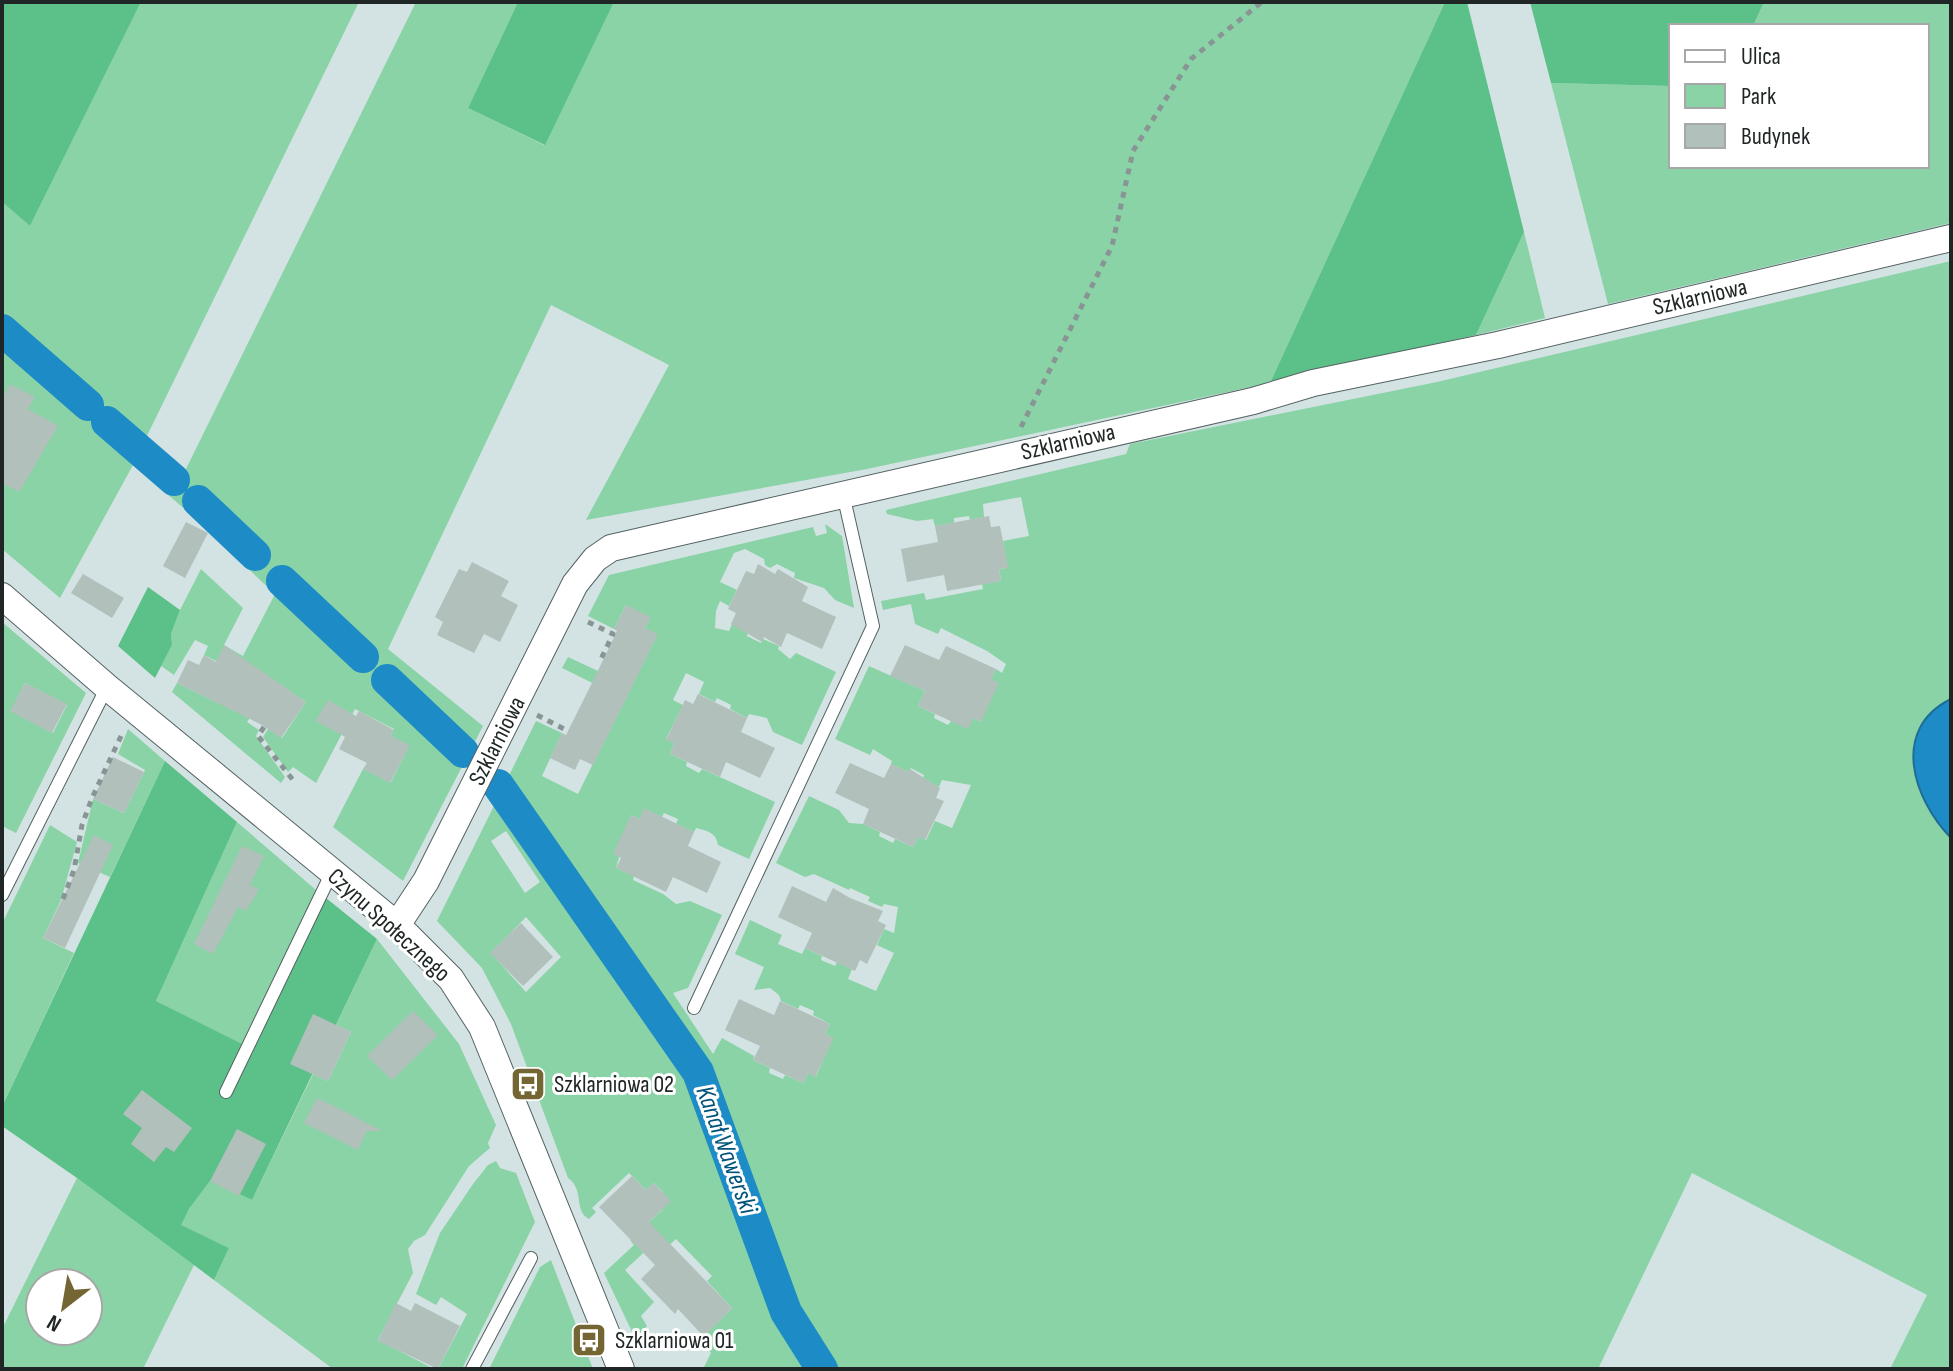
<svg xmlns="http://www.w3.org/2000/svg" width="1953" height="1371" viewBox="0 0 1953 1371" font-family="'Sofia Sans Condensed',sans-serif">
  <rect width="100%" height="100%" fill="#d3e3e3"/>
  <path fill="#89d3a6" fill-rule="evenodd" d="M141 2H359L143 444 182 477 416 2H518L468 108 544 145 614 2H1445L1270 383 867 469 586 520 669 365 551 305 388 649 483 726 403 881 333 827 363 769 391 782 409 746 391 736 394 729 355 709 316 783 293 767 288 772 263 737 268 729 282 738 306 702 275 681 247 722 259 730 256 736 285 777 281 783 172 692 177 683 216 702 218 662 204 655 208 646 195 640 174 675 161 666 172 645 171 634 180 610 201 569 243 608 224 645 243 656 275 594 187 511 133 465 60 598 2 549V202L30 226Z
    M1764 2H1951V223L1608 304 1551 83 1671 86V166H1927V26H1753Z
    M1524 232 1545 318 1476 335Z
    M1951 261V1369H1890L1927 1295 1692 1173 1598 1369H703L711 1353 700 1340 732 1308 707 1281 712 1276 676 1239 661 1253 653 1244 625 1270 654 1302 641 1316 647 1326 635 1338 604 1273 634 1245 630 1240 663 1209 655 1200 663 1192 654 1183 646 1190 629 1173 592 1208 596 1212 589 1219C573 1210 585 1190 568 1178L511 1024 482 968 437 921 536 721 562 733 542 776 578 794 625 699 562 668 568 657 598 671 645 628 650 618 626 605 614 629 588 616 609 575 813 527 816 536 827 533 825 524 842 536 854 608 835 600 824 588 794 578 795 573 777 564 770 568 765 565 764 559 745 549 734 553 720 582 737 590 729 606 720 601 716 611 715 628 729 631 732 624 748 632 747 636 761 643 763 639 779 646 778 649 790 659 796 653 836 672 802 745 773 732 767 718 749 714 747 718 730 709 731 705 717 698 715 702 699 694 704 682 686 673 673 700 683 705 666 739 674 743 670 754 687 762 686 766 699 773 702 769 775 802 749 859 718 845C716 832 707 831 696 828L694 832 676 824 678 819 664 813 662 817 639 819 631 815 616 868 634 876 633 880 663 894 676 904 690 901 722 915 688 988 673 993 713 1054 722 1038 754 1056 753 1060 770 1068 769 1073 783 1079 785 1075 803 1083 808 1073 816 1076 833 1038 825 1034 830 1024 813 1015 814 1011 800 1005 798 1009 781 1001 779 995 770 988 754 990 764 967 735 954 750 920 782 935 778 944 802 954 805 948 822 956 821 960 835 966 837 962 852 969 848 979 876 991 894 953 877 945 884 929 894 933 898 907 884 904 882 907 868 901 870 897 850 888 849 890 814 874 805 877 776 863 809 796 839 810 849 823 863 824 880 832 879 836 893 843 895 839 913 847 918 837 926 840 935 821 952 828 971 785 942 780 939 787 923 779 924 775 911 768 908 772 891 764 892 761 873 749 870 755 835 739 869 666 925 691 918 706 935 714 934 718 948 725 951 721 973 718 981 722 991 679 996 669 1002 673 1006 664 987 651 941 628 938 634 915 624 911 604 883 610 881 601 924 593 926 600 983 589 982 584 1001 581 999 569 1007 568 1003 541 1029 536 1021 497 983 504 984 517 970 520 969 516 954 518V523L935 526 933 519 917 521 887 514 886 510 1126 454 1130 444 1437 382ZM506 831 540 882 525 893 491 841ZM526 917 561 957 526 992 491 953Z
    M2 622 86 693 16 833 2 826ZM25 683 67 705 53 733 11 711Z
    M128 729 165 761 110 877 78 863 93 799 124 813 145 770 118 754Z
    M237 822 316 890 242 1045 156 1001Z
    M50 825 77 842 61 900 43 938 74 953 2 1107V924Z
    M377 939 459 1044 496 1125 488 1143 490 1148 469 1166 425 1235 414 1241 408 1249 413 1273 378 1340 434 1369H333L214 1280 229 1248 180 1225 189 1209 210 1181 252 1200 313 1074 328 1081 351 1032 336 1025Z
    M496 1161 500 1168 516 1173 535 1222 462 1369H438L467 1314 441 1297 436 1305 416 1294 440 1233 473 1184 488 1165Z
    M77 1178 194 1265 143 1369H2V1329ZM40 1283H88V1331H40Z
    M551 1260 593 1369H489L540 1267Z"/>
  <path fill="#5bc188" d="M2 2H141L30 226 2 202Z
    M518 2H614L545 145 468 108Z
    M1445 2H1467L1524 232 1476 335 1270 383Z
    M1530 2H1764L1753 26H1671V86L1551 83Z
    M148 587 180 610 171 634 172 645 155 678 118 646Z
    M165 761 237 822 156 1001 242 1044 316 890 377 939 252 1200 210 1181 189 1209 181 1225 229 1248 214 1280 77 1178 2 1126V1107Z"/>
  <path fill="#1d8cc6" stroke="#1e6d96" stroke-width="2" d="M1951 699V838C1913 799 1890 729 1951 699Z"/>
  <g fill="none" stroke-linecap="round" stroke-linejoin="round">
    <path stroke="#1d8cc6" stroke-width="32" d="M2 330 88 405
      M107 422 174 480
      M198 501 255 555
      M282 581 363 657
      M387 680 463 752
      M498 785 698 1072 786 1312 822 1369"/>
  </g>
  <path fill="#b2c0bc" d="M10 384 35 397 28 409 58 426 19 492 2 483V394L4 395Z
    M989 516 991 527 1000 526 1003 541 1008 568 999 569 1001 581 947 591 944 575 907 582 901 549 938 542 935 526Z
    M186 522 208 533 185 578 163 566Z
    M472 562 509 581 501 596 518 605 500 642 484 634 474 653 437 635 443 622 435 617 459 569 467 572Z
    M758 564 775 574 778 569 808 587 802 601 836 617 822 649 787 633 781 647 764 637 762 642 731 624 736 613 728 609 746 571 754 574Z
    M83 574 124 598 112 618 71 593Z
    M626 605 651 617 645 628 658 634 593 765 580 759 575 770 550 758 562 733 566 735 592 683 617 631 614 629Z
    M224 645 306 702 281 738 262 725 177 683 188 660 199 665 204 655 216 662Z
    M905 645 939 660 946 646 996 669 991 679 999 683 981 722 973 718 968 729 918 706 925 691 890 676Z
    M25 683 67 704 52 733 10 711Z
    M698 694 747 718 741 732 775 748 760 778 726 762 720 777 670 754 674 743 666 740 685 700 693 704Z
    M328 700 356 716 359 711 394 730 391 736 410 745 390 783 363 769 367 763 339 749 345 737 316 721Z
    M113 757 144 772 124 813 93 799Z
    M850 763 884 778 891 764 908 772 910 769 940 788 936 798 944 801 925 840 918 837 913 847 863 824 869 809 835 793Z
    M644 808 694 832 688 846 721 862 707 893 673 877 666 892 616 868 621 858 613 854 631 815 639 819Z
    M94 835 113 845 65 948 43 938Z
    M242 846 264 856 250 885 259 889 246 911 238 907 213 954 194 944Z
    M792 886 826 902 833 888 850 898 883 911 878 921 886 925 867 964 860 960 855 971 805 948 812 933 778 917Z
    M521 923 553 957 523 986 490 953Z
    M739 999 774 1015 780 1001 830 1024 825 1034 834 1038 815 1077 808 1073 803 1083 753 1060 760 1046 725 1030Z
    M413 1011 438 1035 392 1080 367 1056Z
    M313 1014 351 1032 328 1081 290 1064Z
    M142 1090 192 1128 174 1152 166 1147 154 1162 131 1144 142 1128 123 1114Z
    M317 1098 344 1111 382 1131H367L358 1150 304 1123Z
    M237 1129 266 1144 239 1196 210 1181Z
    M632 1176 646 1190 654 1183 671 1201 649 1222 732 1308 704 1337 678 1309 675 1314 641 1279 655 1265 599 1207Z
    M396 1303 411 1311 415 1303 460 1326 438 1369 378 1341Z"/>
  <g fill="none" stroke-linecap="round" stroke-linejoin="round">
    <g stroke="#556263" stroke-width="14">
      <path id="lane" d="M2 895 107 687
        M694 1008 873 626 843 494
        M226 1092 332 872
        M472 1369 531 1258"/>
    </g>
    <g stroke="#556263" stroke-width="28">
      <path id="street" d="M2 596 107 687 397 925 451 979 482 1027 621 1369
        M397 925 426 881 575 584 595 559 611 548 1253 401 1313 383 1498 345 1951 238"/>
    </g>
    <path stroke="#899595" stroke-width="5" stroke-dasharray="6 6" stroke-linecap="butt" d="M1021 427 1112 246 1133 151 1191 59 1262 2
      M588 622 613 634 600 661
      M537 715 568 731
      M264 727 258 736 293 780
      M63 899 74 870 82 825 92 798 122 734"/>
    <use href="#lane" stroke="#fff" stroke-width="12"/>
    <use href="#street" stroke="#fff" stroke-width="26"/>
  </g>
  <defs>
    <g id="bus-square" transform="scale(1.8)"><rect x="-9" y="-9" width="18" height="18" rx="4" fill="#736633" stroke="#fff"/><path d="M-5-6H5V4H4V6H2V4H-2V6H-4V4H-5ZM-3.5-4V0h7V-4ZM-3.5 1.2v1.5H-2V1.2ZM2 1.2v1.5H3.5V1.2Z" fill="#fff"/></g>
  </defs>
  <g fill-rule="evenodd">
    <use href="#bus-square" x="528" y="1084"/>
    <use href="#bus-square" x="589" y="1340"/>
  </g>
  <g text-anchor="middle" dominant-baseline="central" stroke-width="6" stroke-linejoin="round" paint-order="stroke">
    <g font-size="24" fill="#202626" stroke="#fff">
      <text transform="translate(1700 297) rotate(-13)">Szklarniowa</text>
      <text transform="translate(1068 442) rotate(-13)">Szklarniowa</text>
      <text transform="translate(497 741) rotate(-63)">Szklarniowa</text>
      <text transform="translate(389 925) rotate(42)">Czynu Społecznego</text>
    </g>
    <g font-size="24" fill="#202626" stroke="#fff" text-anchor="start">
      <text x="554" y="1084">Szklarniowa 02</text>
      <text x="615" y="1340">Szklarniowa 01</text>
    </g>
    <g font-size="26" font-style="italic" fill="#00537a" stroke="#fff">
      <text transform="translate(726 1150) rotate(70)">Kanał Wawerski</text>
    </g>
  </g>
  <rect width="1953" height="1371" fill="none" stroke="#202626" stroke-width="8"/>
  <rect x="1669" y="24" width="260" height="144" fill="#ffffff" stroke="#a6a8a8" stroke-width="2"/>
  <rect x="1685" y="50" width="40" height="12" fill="#ffffff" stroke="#a6a8a8" stroke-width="2"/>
  <text x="1741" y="64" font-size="24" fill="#202626">Ulica</text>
  <rect x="1685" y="84" width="40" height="24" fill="#89d3a6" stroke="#a6a8a8" stroke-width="2"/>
  <text x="1741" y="104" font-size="24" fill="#202626">Park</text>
  <rect x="1685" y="124" width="40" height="24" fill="#b2c0bc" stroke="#a6a8a8" stroke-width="2"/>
  <text x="1741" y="144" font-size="24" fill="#202626">Budynek</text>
  <g transform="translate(64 1307) rotate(211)"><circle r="38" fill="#ffffff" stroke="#a6a8a8" stroke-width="2"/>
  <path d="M0-6L14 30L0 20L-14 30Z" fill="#736633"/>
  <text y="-12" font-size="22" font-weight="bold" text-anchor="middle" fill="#202626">N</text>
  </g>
</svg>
